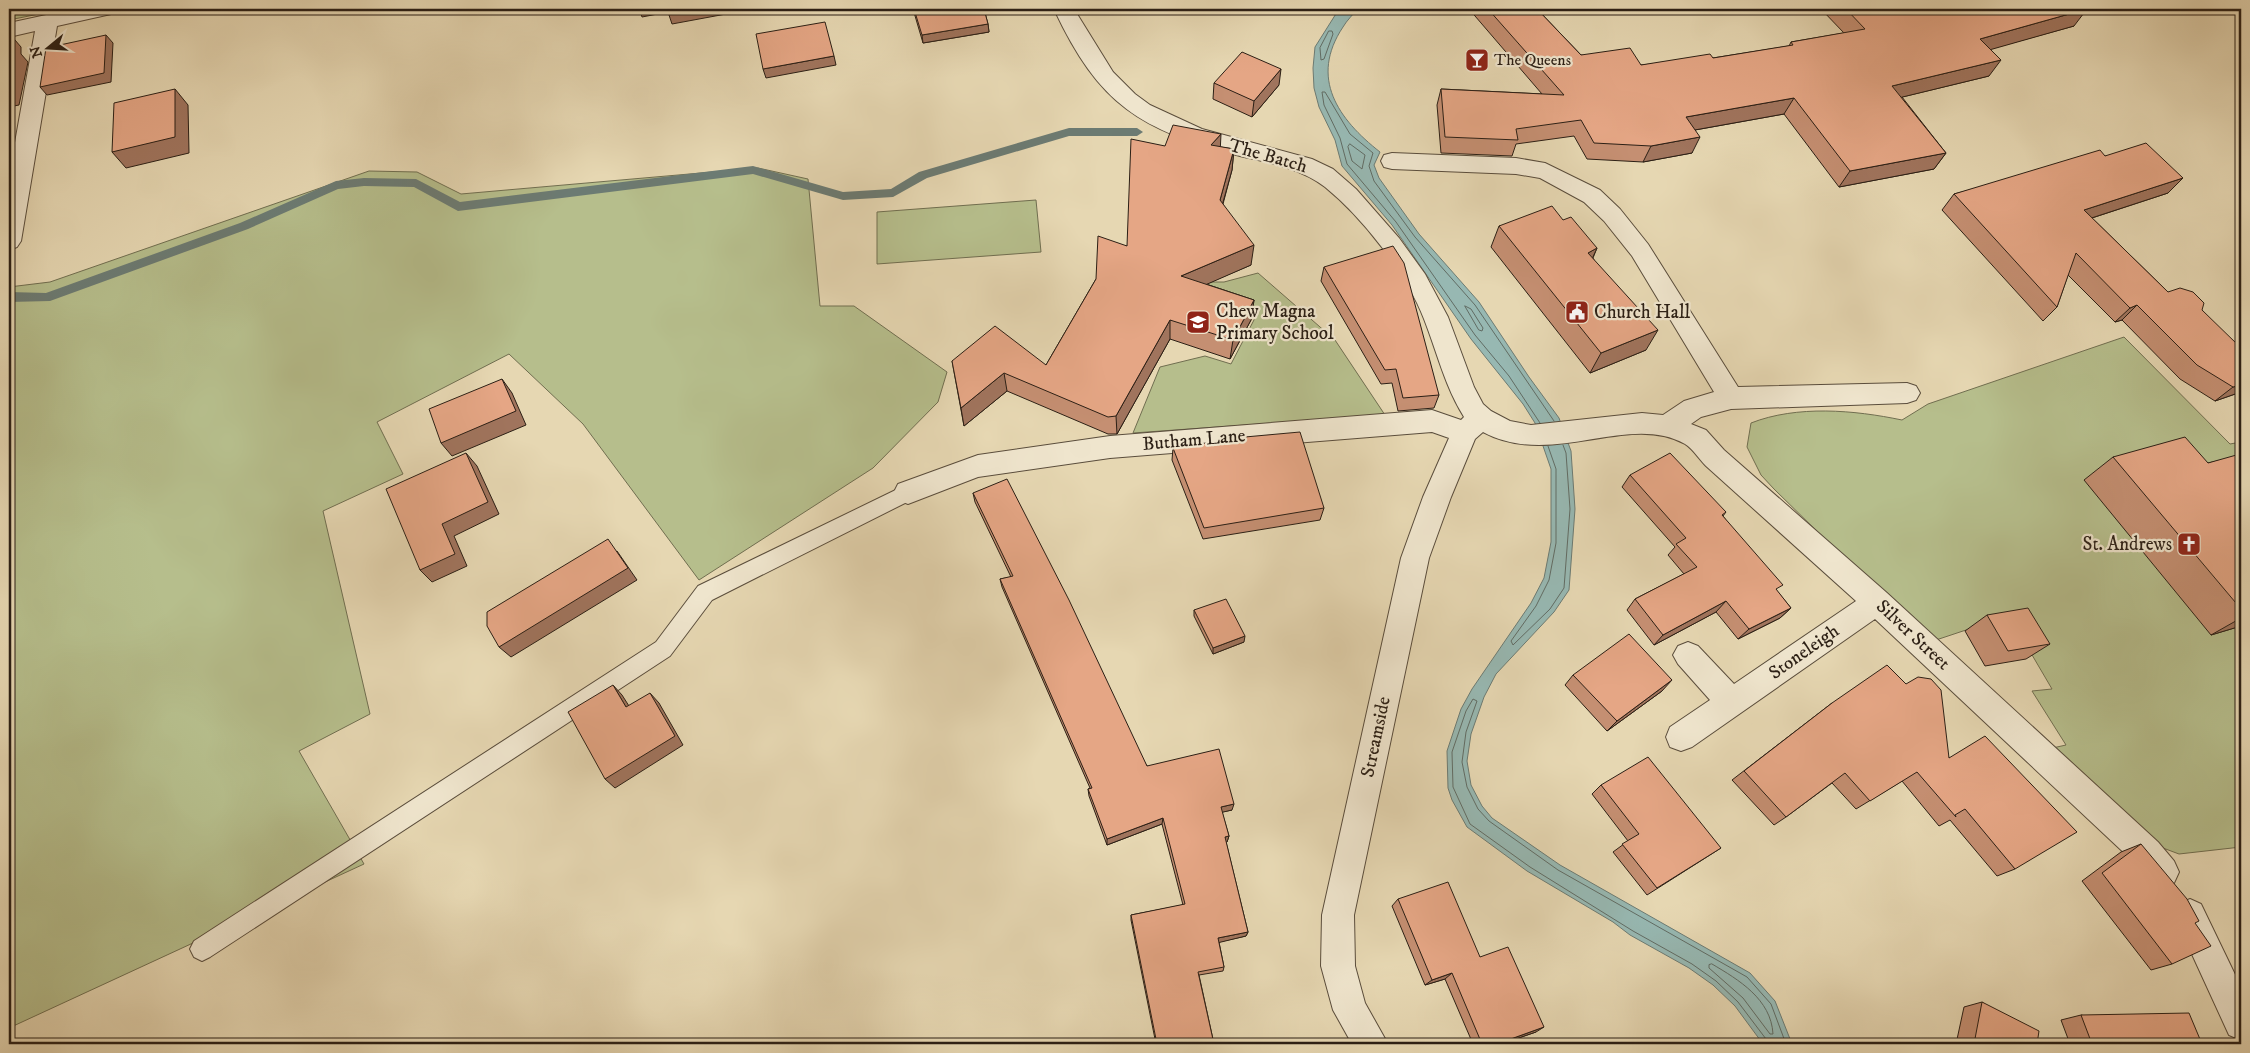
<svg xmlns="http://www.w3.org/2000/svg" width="2250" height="1053" viewBox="0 0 2250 1053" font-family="'IM FELL DW Pica',serif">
  <rect width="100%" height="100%" fill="#e6d7b2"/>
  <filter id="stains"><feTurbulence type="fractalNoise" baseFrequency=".004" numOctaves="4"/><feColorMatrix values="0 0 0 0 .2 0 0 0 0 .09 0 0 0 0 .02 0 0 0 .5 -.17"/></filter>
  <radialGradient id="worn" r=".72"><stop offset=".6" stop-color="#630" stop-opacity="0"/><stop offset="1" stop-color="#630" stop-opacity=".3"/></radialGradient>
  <path fill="#b6be8c" stroke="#706e50" d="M9 9H64L9 20Z
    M758 168 808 179 820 306H854L947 372 938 402 873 468 699 580 583 424 509 354 377 422 403 474 323 511 370 714 299 751 364 864 9 1028V287L50 282 369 171 417 172 461 194Z
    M1036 200 1041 252 877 264V212Z
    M1258 273 1335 340 1385 415 1133 433 1160 367 1205 356 1231 364 1255 318 1196 298 1204 282H1224Z
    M2124 337 2230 444 2241 442V847L2179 854 2155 845 2048 749 2066 745 2032 691 2052 689 2018 631 1981 625 1930 642 1774 489 1761 475 1747 447 1751 423C1797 405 1854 410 1902 420L1928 404Z"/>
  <path fill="#97b8b2" stroke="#6c7b73" d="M1339 9H1357C1353 15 1347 20 1343 27 1309 78 1338 119 1380 152L1374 165 1379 178 1419 234 1479 302 1529 377 1559 418 1571 451 1575 509 1569 590 1554 612 1496 674 1484 697 1471 734 1467 761 1471 785 1482 806 1492 818 1560 865 1750 973 1775 1001 1792 1044H1763L1735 1006 1713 985 1689 968 1630 935 1613 922 1527 871 1467 827 1452 800 1448 788 1447 751 1461 709 1472 689 1531 603 1544 578 1551 542V469L1535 423 1523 404 1471 339 1392 225 1342 166 1335 140 1319 107 1314 88 1313 68 1315 47Z"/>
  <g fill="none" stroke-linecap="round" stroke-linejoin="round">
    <path stroke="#616c64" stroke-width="1" d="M1329 31H1332L1333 34 1324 59 1321 60 1320 48Z
      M1350 144 1365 155 1362 169 1352 161 1348 147Z
      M1465 306 1471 309 1483 328 1482 331 1479 330Z
      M1540 423 1509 376 1475 335 1396 222 1347 164 1340 138 1324 105 1322 92H1325L1350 134 1373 153 1369 166 1374 181 1415 237 1475 305 1554 421
      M1548 446 1556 469V543L1549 580 1536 606 1511 641 1513 645 1550 609 1564 588 1570 509 1566 453 1563 445
      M1712 964C1739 980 1771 999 1773 1034H1770L1743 998 1709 968V965Z
      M1767 1044 1766 1039 1738 1002 1716 981 1692 964 1633 931 1530 867 1470 824 1453 787 1452 752 1466 711 1473 699 1477 701 1466 732 1462 762 1467 787 1478 809 1489 821 1558 870 1747 977 1771 1004 1786 1044"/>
    <path fill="#6c7b73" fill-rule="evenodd" d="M1069 128H1137L1143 132 1137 136H1069L927 178 893 197 843 200 753 174 458 211 414 187 364 186 338 189 248 229 50 301 9 302V292L46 293 240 223 336 181 364 178 416 179 460 202 753 166 843 192 891 189 919 172Z"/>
    <g stroke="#5a4d3c" stroke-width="2">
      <path id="lane" d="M908 484 915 486 918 492 915 498 712 600 670 656 210 957 202 961 194 957 190 949 194 941 656 642 698 586Z"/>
    </g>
    <g stroke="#5a4d3c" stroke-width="2">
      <path id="street" d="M74 9H114L111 14 57 26 21 241 17 247 9 250V176L35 31 9 37V23Z
        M1054 9H1074L1113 72 1135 94 1150 105 1202 129 1312 159 1333 169 1356 189 1399 238 1425 274 1448 317 1474 387 1483 404 1491 411 1510 421 1531 425 1642 413 1663 415 1684 401 1714 392 1632 256 1604 221 1584 202 1540 178 1516 174 1392 169 1384 167 1381 161 1384 155 1392 153 1516 158 1545 163 1600 190 1620 209 1648 244 1738 387 1907 383 1916 386 1920 393 1916 400 1907 403 1731 409 1701 417 1691 424 1706 430 1724 450 1887 593 2158 842 2174 861 2179 872 2174 883 2163 888 2152 883 2136 864 1875 619 1692 747 1681 751 1670 747 1666 737 1670 727 1710 700 1678 664 1673 655 1678 646 1688 642 1698 646 1734 684 1856 601 1706 466C1699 459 1693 449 1685 444 1628 412 1552 469 1483 432L1475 439 1451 497 1429 558 1354 915 1355 966 1365 1003 1388 1044H1352L1333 1010 1321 966 1322 915 1401 558 1423 497 1449 438 1432 432 1110 458 978 477 908 504 898 500 894 492 898 484 978 455 1110 436 1432 410 1461 420 1464 417C1445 387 1437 352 1424 319 1407 274 1362 217 1325 187 1300 168 1270 163 1240 156 1140 130 1099 105 1054 9Z
        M2190 899 2201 904 2241 987V1040L2229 1035 2174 915 2179 904Z"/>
    </g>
    <use href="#lane" fill="#efe5cd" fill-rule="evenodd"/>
    <use href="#street" fill="#efe5cd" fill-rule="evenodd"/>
  </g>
  <path fill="#c58f72" stroke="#2b1f15" d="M913 9H984L988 24 989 32 923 43Z
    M1469 9H1537L1581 55 1641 65 1713 58 1789 46 1791 42 1844 33 1821 9H1923L1928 14 2074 26 1990 49 1989 76 1902 97 1946 153 1934 169 1839 187 1784 114 1695 130 1692 153 1643 162 1587 159 1574 136 1516 144 1512 156 1441 153 1437 105 1441 89 1542 94Z
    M1214 83 1279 85 1252 117 1213 99Z
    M1165 146 1220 147 1234 149 1232 170 1223 204 1251 265 1206 284 1254 300 1251 320 1230 359 1170 339 1117 434H1108L1007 391 964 426 952 361 1046 365 1096 279 1127 246Z
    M2105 156 2183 178 2168 193 2092 218 2168 292 2202 310 2241 392 2215 401 2180 379 2122 320 2115 322 2068 275 2057 307 2043 321 1942 210 1954 194Z
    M1563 220 1597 248 1593 258 1646 350 1590 373 1491 247 1499 226Z
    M1324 267 1439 395 1434 408 1398 411 1392 383 1381 384 1321 281Z
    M1173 448 1324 508 1320 520 1203 539 1172 460Z
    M2241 456V626L2211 635 2084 480 2113 457 2208 463Z
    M1630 475 1726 512 1723 516 1777 591 1791 608 1780 618 1738 639 1716 612 1654 645 1627 610 1635 599 1684 574 1668 555 1675 547 1622 487Z
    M973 493 1147 766 1232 810 1222 812 1229 836 1227 842H1226L1248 932 1246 936 1219 942 1224 967 1223 971 1199 975 1214 1044H1156L1131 920V915L1183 905 1162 824 1107 845 1089 796 1088 789 1090 788 1002 587 1000 579 1011 577 975 502Z
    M1194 610 1244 642 1213 654 1194 616Z
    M1987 615 2050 644 2026 659 1985 666 1965 631Z
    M1573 675 1662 691 1607 731 1565 685Z
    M1832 703 1949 757 2015 869 1997 876 1950 820 1939 826 1902 781 1856 809 1832 783 1786 817 1774 825 1732 780Z
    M1601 785 1721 848 1647 895 1613 852 1628 841 1592 794Z
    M2141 844 2172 964 2151 970 2082 881 2121 852Z
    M1398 899 1480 957 1536 1032 1501 1044H1473L1445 979 1425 985 1392 906Z
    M1982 1002 2037 1044H1956L1964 1007Z
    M2081 1015 2202 1044H2070L2061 1020Z"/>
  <path fill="#a0745d" stroke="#2b1f15" d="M639 9H753L672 24 668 12 642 17Z
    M2087 9 2074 26 1968 56 1980 39Z
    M988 24 989 32 923 43 922 35Z
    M9 33 21 47V54L28 62 19 105 9 107Z
    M106 35 113 43 111 82 47 95 40 87Z
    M834 56 836 65 766 78 763 69Z
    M2001 60 1989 76 1882 102 1892 86Z
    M1281 69 1279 85 1252 117 1254 101Z
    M175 89 188 105 189 153 126 168 112 152Z
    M1794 98 1784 114 1678 133 1686 117Z
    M1221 134 1220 154 1211 145Z
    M1700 137 1692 153 1643 162 1651 146Z
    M1234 149 1232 170 1218 220 1220 200Z
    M1946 153 1934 169 1839 187 1850 171Z
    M2183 178 2168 193 2070 225 2084 210Z
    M1254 245 1251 265 1180 296 1181 276Z
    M1597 248 1587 270 1588 253Z
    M1254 300 1251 320 1230 359 1233 340Z
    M2137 305 2122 320 2115 322 2130 308Z
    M1170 320V339L1117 434 1116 416Z
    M1658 330 1646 350 1590 373 1601 353Z
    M1004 373 1007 391 964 426 961 408Z
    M502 379 512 393 526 425 452 456 441 443Z
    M2241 385V392L2215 401 2233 387Z
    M466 453 477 466 499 514 454 536 467 566 432 582 420 570 442 524Z
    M617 551 637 580 511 657 499 647Z
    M1726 601 1716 612 1654 645 1663 635Z
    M1791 608 1780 618 1738 639 1749 629Z
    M2241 618V626L2211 635Z
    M1245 636 1244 642 1213 654V648Z
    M1672 680 1662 691 1607 731 1617 721Z
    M613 685 622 695 636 717 626 707Z
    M650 693 659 703 683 745 615 788 605 779Z
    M1234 804 1232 810 1219 813 1221 807Z
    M1163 818 1162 824 1107 845V839Z
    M1229 836 1227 842 1224 843 1225 837Z
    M1248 932 1246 936 1217 943 1218 938Z
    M1452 973 1445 979 1425 985 1432 980Z
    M1544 1027 1536 1032 1501 1044H1497Z"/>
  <path fill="#e5a685" stroke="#2b1f15" d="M914 9H984L988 24 922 35Z
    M1488 9H1537L1581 55 1630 48 1641 65 1710 54 1713 58 1793 45 1791 42 1865 29 1846 9H1923L1928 14 1948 9H2087L1980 39 2001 60 1892 86 1946 153 1850 171 1794 98 1686 117 1700 137 1651 146 1594 143 1581 120 1516 129 1518 140 1445 137 1441 89 1564 95Z
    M825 22 834 56 763 69 756 34Z
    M106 35 104 73 40 87 46 48Z
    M9 46H13L9 64Z
    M1242 52 1281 69 1254 101 1214 83Z
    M175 89V137L112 152 114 103Z
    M1173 125 1221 134 1211 145 1234 149 1220 200 1254 245 1181 276 1254 300 1233 340 1170 320 1116 416 1108 417 1004 373 961 408 952 361 995 326 1046 365 1096 279 1098 236 1127 246 1131 139 1165 146Z
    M2146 143 2183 178 2084 210 2168 292 2180 288 2193 292 2204 303 2202 310 2238 345 2241 344V385L2233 387 2197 365 2137 305 2130 308 2076 253 2057 307 1954 194 2100 150 2105 156Z
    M1552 206 1563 220 1571 217 1597 248 1588 253 1658 330 1601 353 1499 226Z
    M1393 246 1404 263 1439 395 1403 398 1396 369 1385 370 1324 267Z
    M502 379 516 411 441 443 429 409Z
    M1300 432 1324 508 1204 528 1173 448 1245 437Z
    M2185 437 2208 463 2240 454 2241 456V609L2113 457Z
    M466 453 488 502 442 524 455 554 420 570 386 489Z
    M1670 453 1726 512 1722 515 1783 585 1776 589 1791 608 1749 629 1726 601 1663 635 1635 599 1697 567 1676 544 1686 538 1630 475Z
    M1007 479 1069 600 1147 766 1219 749 1234 804 1221 807 1229 836 1225 837 1248 932 1218 938 1224 967 1198 972 1214 1044H1157L1131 915 1185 904 1163 818 1107 839 1088 789 1092 788 1000 579 1013 576 973 493Z
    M608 539 628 568 499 647 487 626V612Z
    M1226 599 1245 636 1213 648 1194 610Z
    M2028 608 2050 644 2008 651 1987 615Z
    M1629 634 1672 680 1617 721 1573 675Z
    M1887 665 1906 684 1918 677 1931 679 1941 690 1949 758 1985 736 2077 832 2015 869 1965 809 1955 815 1956 817 1917 772 1870 801 1845 773 1786 817 1744 771 1832 703Z
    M613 685 626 707 650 693 675 736 605 779 568 712Z
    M1648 757 1721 848 1657 888 1622 844 1639 834 1601 785Z
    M2141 844 2187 899 2199 921 2195 923 2211 946 2172 964 2102 873Z
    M1448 882 1480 957 1508 947 1544 1027 1497 1044H1482L1452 973 1432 980 1398 899Z
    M1982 1002 2039 1031 2037 1044H1974Z
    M2189 1013 2202 1044H2092L2081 1015Z"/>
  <defs>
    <g id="bar-square" transform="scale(1.25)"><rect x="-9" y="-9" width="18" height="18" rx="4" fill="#8f2418" stroke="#efe5cd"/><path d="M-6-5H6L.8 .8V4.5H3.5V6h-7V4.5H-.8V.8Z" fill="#fff"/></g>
    <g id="civic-square" transform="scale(1.25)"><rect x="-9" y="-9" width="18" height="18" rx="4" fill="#8f2418" stroke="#efe5cd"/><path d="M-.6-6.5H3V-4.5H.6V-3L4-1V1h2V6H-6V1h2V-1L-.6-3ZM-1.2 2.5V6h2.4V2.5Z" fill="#fff"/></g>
    <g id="school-square" transform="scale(1.25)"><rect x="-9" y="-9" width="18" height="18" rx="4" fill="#8f2418" stroke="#efe5cd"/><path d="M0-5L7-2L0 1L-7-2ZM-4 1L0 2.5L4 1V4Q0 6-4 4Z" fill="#fff"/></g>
    <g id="church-square" transform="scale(1.25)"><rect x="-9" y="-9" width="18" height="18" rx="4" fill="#8f2418" stroke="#efe5cd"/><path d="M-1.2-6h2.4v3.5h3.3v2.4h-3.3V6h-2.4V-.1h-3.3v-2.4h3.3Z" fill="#fff"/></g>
  </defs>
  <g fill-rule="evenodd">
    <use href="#bar-square" x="1477" y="60"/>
    <use href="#civic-square" x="1577" y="312"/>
    <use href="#school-square" x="1198" y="322"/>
    <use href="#church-square" x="2189" y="544"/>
  </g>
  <g text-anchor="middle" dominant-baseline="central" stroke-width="4.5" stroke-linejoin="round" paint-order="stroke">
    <g font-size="16" fill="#2b1f15" stroke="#efe5cd" text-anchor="start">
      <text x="1494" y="60">The Queens</text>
    </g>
    <g font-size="19" fill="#2b1f15" stroke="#efe5cd">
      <text transform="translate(1268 156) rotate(16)">The Batch</text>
      <text transform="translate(1194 440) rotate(-5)">Butham Lane</text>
      <text transform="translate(1913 635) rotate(43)">Silver Street</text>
      <text transform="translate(1804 652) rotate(-35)">Stoneleigh</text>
      <text transform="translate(1376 737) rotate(-78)">Streamside</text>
    </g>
    <g font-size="19" fill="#2b1f15" stroke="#efe5cd" text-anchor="start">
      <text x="1216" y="311">Chew Magna<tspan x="1216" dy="22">Primary School</tspan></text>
      <text x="1594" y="312">Church Hall</text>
      <text x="2172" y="544" text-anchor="end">St. Andrews</text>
    </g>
  </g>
  <rect width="2250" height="1053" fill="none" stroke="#e6d7b2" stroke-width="30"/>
  <rect x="10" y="10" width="2230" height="1033" fill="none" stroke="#2b1f15" stroke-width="2.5"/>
  <rect x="15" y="15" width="2220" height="1023" fill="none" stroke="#2b1f15"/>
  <g transform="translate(48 48) rotate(252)" stroke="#efe5cd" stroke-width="4" paint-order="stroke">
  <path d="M0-4L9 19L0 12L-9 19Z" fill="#2b1f15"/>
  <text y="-8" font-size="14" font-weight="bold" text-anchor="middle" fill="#2b1f15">N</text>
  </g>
  <rect width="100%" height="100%" filter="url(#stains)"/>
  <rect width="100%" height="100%" fill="url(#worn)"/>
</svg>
